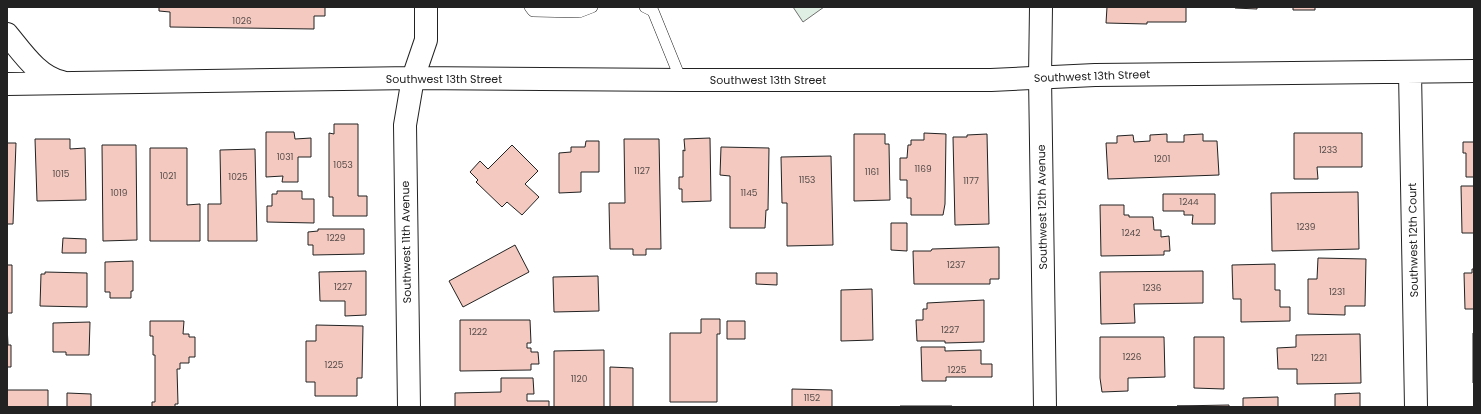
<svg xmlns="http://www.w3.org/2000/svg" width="1481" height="414" viewBox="0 0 1481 414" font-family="Poppins,sans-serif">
  <rect width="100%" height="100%" fill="#fff"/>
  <path fill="#e0efe3" stroke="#6f6f6f" d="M793 7H824L803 22Z"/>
  <path fill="#f3c9c0" stroke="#222" d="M159 7H325V16H314V29L170 27V12L159 11Z
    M1107 7H1186V22H1147V24L1106 23Z
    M1235 7H1257V9L1235 8Z
    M1293 7H1315V10H1293Z
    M334 124H358V196H367V216H333V197H329V133L334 134Z
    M266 132H294L295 139 311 138V157H298V182H282L283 176 266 177Z
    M924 133 946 134 945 204 943 215H911V198H907V180H900V158H907L908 145H911V140H924Z
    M1294 133H1362V167H1317L1318 179H1294Z
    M854 134H885V144H889L890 200 854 201Z
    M987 134 989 224 955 225 953 137H967V135Z
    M1167 134V142H1184V135L1203 134V141H1217L1219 175 1108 179 1106 143H1117V136L1133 135 1134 142 1150 141V135Z
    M710 138 711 201 682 202V189H679V177H683V150L685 151 684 139Z
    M35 139H70V149L85 148 86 200 37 201Z
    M624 139H659L661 249H646V255H633V249H610L609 203H625Z
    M586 141H599V172H581V192L559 193V153L571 152V147H585Z
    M1463 142H1474V177H1466V153H1463Z
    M7 143H16L13 224H7Z
    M102 145H136L137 240 103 241Z
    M512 145 538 171 525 184 539 197 522 215 507 202 502 207 476 182 478 180 470 172 480 161 488 169Z
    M721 147 769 148 768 210H766L765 228H730V176L720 175Z
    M150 148H187V205L200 204V241H150Z
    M255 149 257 241H208V204H221L220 150Z
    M831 156 833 245 787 246V203H782L781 157Z
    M1461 186H1474V233H1462Z
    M277 191H302V199H314V223L267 222V206H272V194H277Z
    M1358 192 1359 249 1272 251 1271 193Z
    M1163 194H1215V224H1192L1193 215H1184V211H1163Z
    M1100 205H1124V215H1129V217H1153L1154 230H1161V237L1169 236 1170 251H1164V255L1101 256Z
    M891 223H907V251L891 250Z
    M318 229H364V254L313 255V245H308V232L318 231Z
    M63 238 86 239V253H62Z
    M515 245 529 272 463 307 449 281Z
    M999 247V279H990V284H914L913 251H931L932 249Z
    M1318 258 1366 259 1365 306H1345V315L1308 314V279H1317Z
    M133 261V291H131V298H110V292H105V262Z
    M1275 264V290H1280V307H1290V321L1241 322V299H1233L1232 265Z
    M7 265H12V313H7Z
    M1472 269H1474V309H1465L1464 273H1472Z
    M366 271V315L345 316V301H320L319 272Z
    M1203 271V303L1134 304 1135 323 1101 324 1100 272Z
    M45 272 87 273V307L40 306 41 274H45Z
    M756 273H777V285L756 284Z
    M598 276 599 311 554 312 553 277Z
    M872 289 873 340 841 341V290Z
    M984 300V342L945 343V341H917L916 320H923V309H927V303Z
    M701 319H720V334H717V402H670V333H701Z
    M460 320H530L531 343H527V348H531V352H538L539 364H531V370L460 371Z
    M150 321H184L183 334H189V337H195V357H189V363H180V369H177L178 404H175V407H152V402H155V355H153V336H150Z
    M727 321H745V339H727Z
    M90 322 89 355H66V352H53V323Z
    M7 325 8 345H11V367H7Z
    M316 325 363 326 362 378H357V396H315V382H306V341H316Z
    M1473 333H1474V383H1473Z
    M1360 334 1361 383 1297 384V369H1278L1277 348 1296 347V335Z
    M1100 337H1164L1165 377 1128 378V391L1102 392 1100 378Z
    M1194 337H1224V389L1194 388Z
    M921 347H945V351L981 350V364H992V377H946V381H922Z
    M604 350V407H554V351Z
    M610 367 633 368V407H610Z
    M501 378H533L534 394H527V401H549V407H455V393L501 392Z
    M792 389 832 390V407H792Z
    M7 390H48V407H7Z
    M67 393 91 394V407H67Z
    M1360 393V407H1335V394Z
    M1278 397V407H1243V398Z
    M1229 405V407L1177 406Z
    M900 406H952V407H900Z"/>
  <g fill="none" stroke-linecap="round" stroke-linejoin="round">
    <g stroke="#222" stroke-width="12">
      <path id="lane" d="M530 7 533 11 579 12 592 7
        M645 7 653 11 681 80"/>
    </g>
    <g stroke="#222" stroke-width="24">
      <path id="street" d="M7 34C22 52 38 77 62 82
        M1410 72 1416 407
        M7 84 413 78 681 80H991L1095 75 1474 71
        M409 407 405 125 413 78 426 40V7"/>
    </g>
    <g stroke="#222" stroke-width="24">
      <path id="secondary" d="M1041 7 1040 77 1045 407"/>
    </g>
    <use href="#lane" stroke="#fff" stroke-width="11"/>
    <use href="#street" stroke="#fff" stroke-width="22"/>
    <use href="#secondary" stroke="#fff" stroke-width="22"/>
  </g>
  <g text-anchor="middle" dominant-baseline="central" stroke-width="3" stroke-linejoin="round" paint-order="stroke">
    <g font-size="9" fill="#564c4a">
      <text x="242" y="21">1026</text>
      <text x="1328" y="150">1233</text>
      <text x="285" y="157">1031</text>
      <text x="1162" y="159">1201</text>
      <text x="343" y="165">1053</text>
      <text x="923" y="169">1169</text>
      <text x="642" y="171">1127</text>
      <text x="872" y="172">1161</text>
      <text x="61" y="174">1015</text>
      <text x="168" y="176">1021</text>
      <text x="238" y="177">1025</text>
      <text x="807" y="180">1153</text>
      <text x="971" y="181">1177</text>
      <text x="119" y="193">1019</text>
      <text x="749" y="193">1145</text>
      <text x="1189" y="202">1244</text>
      <text x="1306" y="227">1239</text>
      <text x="1131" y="233">1242</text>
      <text x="336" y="238">1229</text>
      <text x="956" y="265">1237</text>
      <text x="343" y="287">1227</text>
      <text x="1152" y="288">1236</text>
      <text x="1337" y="292">1231</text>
      <text x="950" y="330">1227</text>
      <text x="478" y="332">1222</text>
      <text x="1132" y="357">1226</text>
      <text x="1319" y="358">1221</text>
      <text x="334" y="365">1225</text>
      <text x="957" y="370">1225</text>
      <text x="579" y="379">1120</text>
      <text x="812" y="398">1152</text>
    </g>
    <g font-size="11" fill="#222" stroke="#fff">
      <text transform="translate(1092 76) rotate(-2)">Southwest 13th Street</text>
      <text x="444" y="79">Southwest 13th Street</text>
      <text x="768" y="80">Southwest 13th Street</text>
      <text transform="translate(1042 207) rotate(-91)">Southwest 12th Avenue</text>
      <text transform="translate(1413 240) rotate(-91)">Southwest 12th Court</text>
      <text transform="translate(406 242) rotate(-91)">Southwest 11th Avenue</text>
    </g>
  </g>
  <rect width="1481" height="414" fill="none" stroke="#222222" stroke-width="16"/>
</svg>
